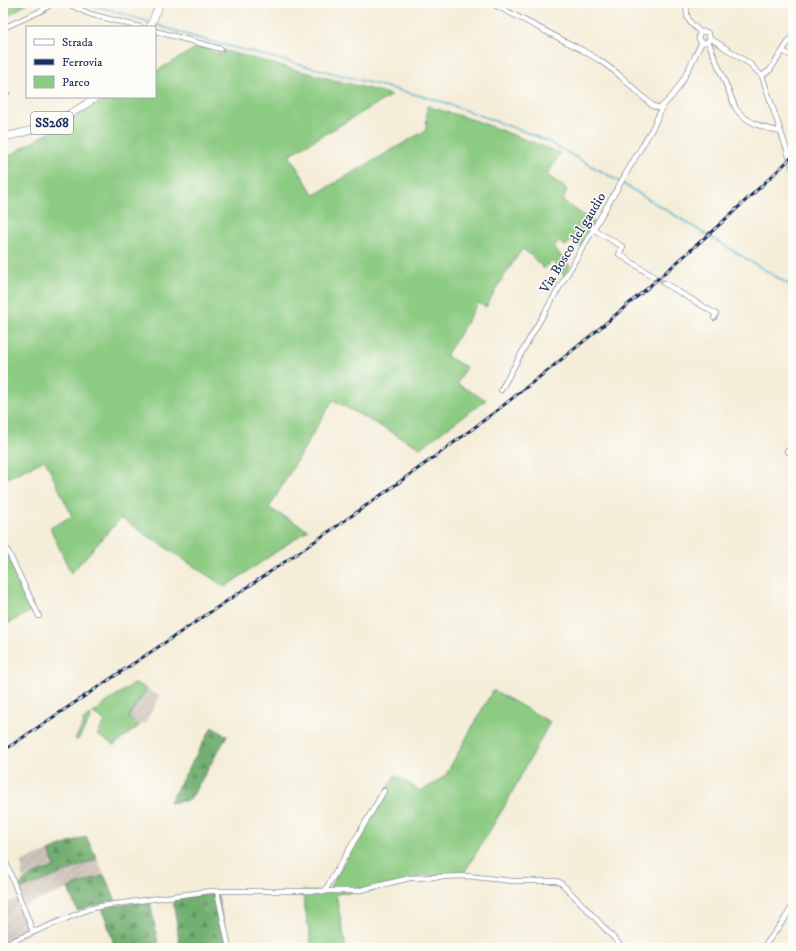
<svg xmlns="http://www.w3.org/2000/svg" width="796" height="951" viewBox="0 0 796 951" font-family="'IM FELL DW Pica',serif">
  <defs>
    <pattern id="industrial-furrows" width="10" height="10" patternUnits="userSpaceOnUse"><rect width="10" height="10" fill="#cdc2b9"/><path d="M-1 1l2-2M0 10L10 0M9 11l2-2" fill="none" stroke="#afa7a1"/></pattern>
    <pattern id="forest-firs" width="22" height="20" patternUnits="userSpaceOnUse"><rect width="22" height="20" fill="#71af70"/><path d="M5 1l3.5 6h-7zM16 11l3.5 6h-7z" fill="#5c8f5f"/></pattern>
  </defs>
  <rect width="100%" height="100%" fill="#fdfcf7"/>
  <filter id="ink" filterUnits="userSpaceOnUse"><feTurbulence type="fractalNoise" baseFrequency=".025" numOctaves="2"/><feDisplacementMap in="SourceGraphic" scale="8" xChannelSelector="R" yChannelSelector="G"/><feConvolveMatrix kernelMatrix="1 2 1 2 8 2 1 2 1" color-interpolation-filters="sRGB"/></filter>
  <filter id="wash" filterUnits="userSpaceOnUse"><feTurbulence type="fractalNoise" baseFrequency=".012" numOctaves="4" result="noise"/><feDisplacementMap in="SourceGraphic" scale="16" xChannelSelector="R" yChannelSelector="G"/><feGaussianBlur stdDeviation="0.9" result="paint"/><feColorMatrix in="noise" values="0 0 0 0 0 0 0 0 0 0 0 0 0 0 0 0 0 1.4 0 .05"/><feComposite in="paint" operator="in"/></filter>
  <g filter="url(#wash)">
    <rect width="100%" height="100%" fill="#f4edd8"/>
    <path fill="url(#industrial-furrows)" d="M146 689 160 696 145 723 139 726 128 718Z
      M49 851 55 867 23 879 21 872 23 870 20 862Z
      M97 859 104 875 23 906 18 891Z
      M19 898 32 932 3 944V905Z"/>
    <path fill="#8ccb82" stroke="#547d70" d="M11 3H27L3 20V10Z
      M199 46 209 48C211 52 219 55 224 54L225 51 392 95 289 155 314 195 426 130 427 106 477 121 560 153 547 175 567 189 563 201 595 223 580 247 571 241 566 246 559 242 553 247 570 266 564 276 552 261 544 269 531 255 522 249 497 287 486 307 478 303 446 356 466 367 457 384 486 400 420 448 333 400 269 508 308 530 225 587 121 518 71 573 50 528 72 516 45 460 3 480V159L106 100 104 97H155V72Z
      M3 546 34 610 3 626Z
      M133 684H138L146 689 128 718 139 726 114 745 97 735 105 721 93 713 111 699Z
      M493 690 550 722 504 807 464 873 418 876 417 882 400 883 369 891 336 894 346 948H312L302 891 330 893V887L395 775 421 791 435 783 445 776Z
      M90 715 91 717 78 740 75 739 84 723 82 721Z"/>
    <path fill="url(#forest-firs)" stroke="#466f67" d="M212 727 227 736 190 800 169 803Z
      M86 836 97 859 18 891C18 878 44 871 55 867L49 851Z
      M104 875 116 901 101 904 77 911 68 888Z
      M217 892 228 948H180L173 898Z
      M150 901 159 948H115L102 907Z"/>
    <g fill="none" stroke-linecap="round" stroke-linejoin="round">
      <path stroke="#4cb0cb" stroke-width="1.5" d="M87 3 149 22
        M154 24 194 37 440 101 528 133 543 139 615 179 793 287"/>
    </g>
  </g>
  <g filter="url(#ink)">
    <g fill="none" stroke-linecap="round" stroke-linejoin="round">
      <path stroke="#c9c7c0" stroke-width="4.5" stroke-dasharray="4.5 2" stroke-linecap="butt" d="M654 277 664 283"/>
      <g stroke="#888e9b" stroke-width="6">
        <path id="minor" d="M66 3 90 14 140 27
          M491 3 582 50 599 60 617 73 653 106 660 108C681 91 690 65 702 42
          M687 3C685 19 689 22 700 32
          M3 28 41 11 53 3
          M155 31 221 49
          M698.5 37a5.5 5.5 0 1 1 11 0a5.5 5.5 0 1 1-11 0Z
          M710 38 750 64 762 76 793 168
          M708 41 736 109C747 123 764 128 781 132
          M783 51 793 57
          M762 76 770 70 793 35
          M3 85 7 93
          M593 229 623 247 619 254 654 277
          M664 283 716 314 714 318
          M501 390 531 336 652 129 663 106
          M787 451 793 454
          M3 541 39 616
          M3 855 33 932
          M217 891 229 948
          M324 892 384 791
          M3 945 89 909 102 906 210 891H357L410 878 467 876 513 881H557L561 883 583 905 623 948
          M763 948 784 920 793 905"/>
      </g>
      <g stroke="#888e9b" stroke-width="8">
        <path id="highway" d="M3 6 6 3
          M150 27 160 3
          M3 137C37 131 68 118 96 97"/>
      </g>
      <use href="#minor" stroke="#fff" stroke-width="4.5"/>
      <use href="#highway" stroke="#fff" stroke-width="7"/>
      <g stroke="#1b2f5e" stroke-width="3">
        <path id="rail" d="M3 751C161 644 322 541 475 427 586 343 693 252 793 156"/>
      </g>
      <use href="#rail" stroke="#fdfcf7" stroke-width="1.5" stroke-dasharray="4.5" stroke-linecap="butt"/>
    </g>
  </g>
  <g text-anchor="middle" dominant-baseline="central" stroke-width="3" stroke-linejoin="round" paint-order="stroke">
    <rect fill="#fdfcf7" stroke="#5f6c8c" stroke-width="1" x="31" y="112" width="42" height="22" rx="3"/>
    <g font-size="13" font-weight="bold" fill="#1b2f5e">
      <text x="52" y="123">SS268</text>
    </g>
    <g font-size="14" fill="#1b2f5e" stroke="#fdfcf7">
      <text transform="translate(573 243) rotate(-59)">Via Bosco del gaudio</text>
    </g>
  </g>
  <rect width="796" height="951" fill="none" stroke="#fdfcf7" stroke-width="16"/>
  <rect x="26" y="26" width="130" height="72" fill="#fdfcf7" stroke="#a3aaba"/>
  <rect x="34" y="39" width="20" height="6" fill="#ffffff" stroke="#a3aaba"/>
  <text x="62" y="46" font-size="12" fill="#1b2f5e">Strada</text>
  <rect x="34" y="59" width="20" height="6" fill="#1b2f5e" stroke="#a3aaba"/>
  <text x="62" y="66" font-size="12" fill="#1b2f5e">Ferrovia</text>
  <rect x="34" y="76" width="20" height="12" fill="#8ccb82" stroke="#a3aaba"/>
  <text x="62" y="86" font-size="12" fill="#1b2f5e">Parco</text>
</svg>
